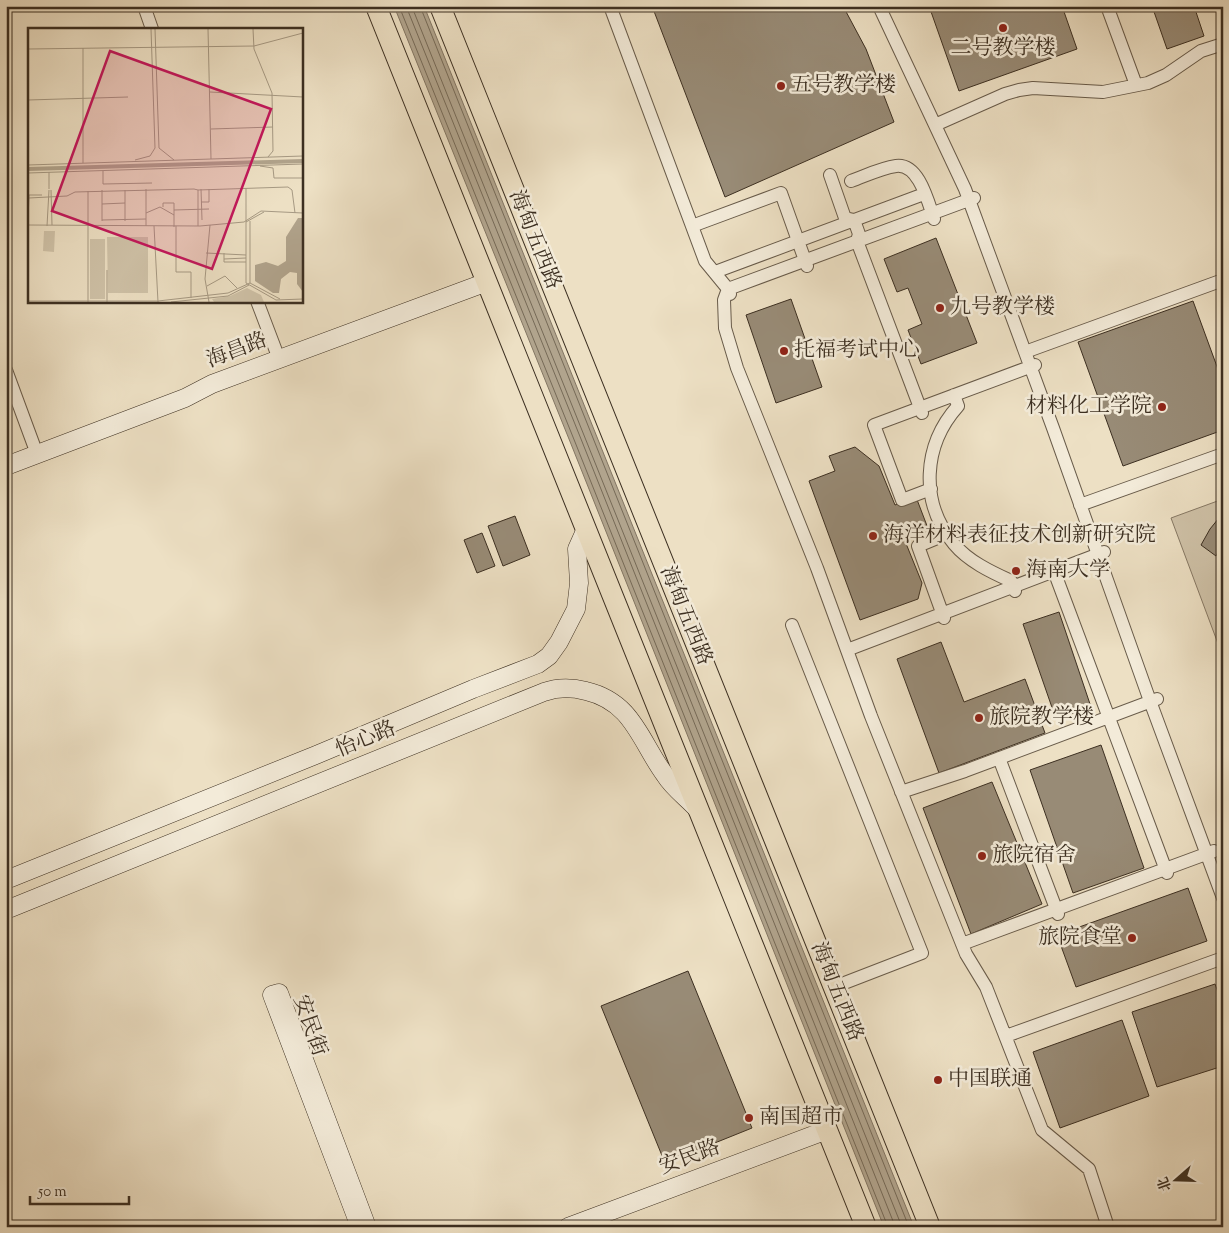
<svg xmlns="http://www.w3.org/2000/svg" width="1229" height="1233" viewBox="0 0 1229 1233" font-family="'Sorts Mill Goudy','Noto Serif SC',serif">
  <rect width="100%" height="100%" fill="#ede0c4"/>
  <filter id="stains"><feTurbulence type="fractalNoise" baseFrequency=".004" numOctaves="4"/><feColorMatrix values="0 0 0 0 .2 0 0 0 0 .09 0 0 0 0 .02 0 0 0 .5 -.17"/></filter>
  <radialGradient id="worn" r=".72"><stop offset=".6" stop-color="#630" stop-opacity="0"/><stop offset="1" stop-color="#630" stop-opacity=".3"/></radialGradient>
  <path fill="#cfc2a8" stroke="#867864" d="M1223 499V657L1171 518Z"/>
  <path fill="#b1a48d" stroke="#827562" d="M394 6H424L914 1227H884L571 444Z"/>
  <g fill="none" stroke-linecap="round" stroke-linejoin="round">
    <path stroke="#766a57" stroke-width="1" d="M399 6 575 442 888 1227
      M406 6 581 439 893 1221 894 1227
      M413 6 414 12 902 1227
      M420 6 909 1227"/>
  </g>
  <path fill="#988b76" stroke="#3c2f21" d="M652 6H843L866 49 894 122 725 197Z
    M929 6H1062L1077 49 959 91Z
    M1152 6H1194L1204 36 1167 49Z
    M936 238 977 343 921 364 908 330 922 324 908 288 897 292 884 259Z
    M791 299 822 387 776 403 746 315Z
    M1193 301 1223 383V430L1123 466 1078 342Z
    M855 447 879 466 895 505 916 497 929 531 905 541 922 583 918 599 860 620 809 481 835 471 829 456Z
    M1223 513V542L1216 556 1201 545 1210 529Z
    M515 516 530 555 503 566 488 526Z
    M482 533 495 566 477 573 464 540Z
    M1059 612 1091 707 1056 719 1023 624Z
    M941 642 964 702 1025 679 1045 733 939 773 897 659Z
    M1101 745 1144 868 1073 893 1030 770Z
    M992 782 1042 904 971 934 923 808Z
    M1188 888 1207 941 1076 987 1057 935Z
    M688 971 752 1128 665 1163 601 1006Z
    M1215 984 1223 1006V1066L1157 1087 1132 1012Z
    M1122 1020 1149 1096 1060 1128 1033 1052Z"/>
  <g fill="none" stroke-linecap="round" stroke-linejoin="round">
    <g stroke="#685b4a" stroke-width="14">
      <path id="street" d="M144 6 152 29
        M610 6 705 261 728 289 730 294
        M879 6 965 189 1053 428 1150 701 1223 898
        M1107 6 1136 85
        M935 125 1005 94 1019 90 1033 88 1103 92 1148 83 1166 75 1201 51 1223 44
        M830 175 845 218 854 220 859 234 857 241 922 413
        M851 181C865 176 881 168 896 166 919 163 928 202 934 219
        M974 198 728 289 724 300 725 328 737 368 817 568 871 716 966 954 986 987 1042 1130 1089 1169 1108 1227
        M692 226 781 193 807 266
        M715 272 924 194
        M257 301 279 359
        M1025 352 1223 280
        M6 370 37 454
        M954 395 958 406C923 445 919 502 954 544 968 561 991 572 1011 581L1015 591
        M931 489 902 500 874 425 1035 365
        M1080 505 1223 454
        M1054 571 1167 873
        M944 618 918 546 947 534
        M792 625 922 953 834 987
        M847 650 1104 552
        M999 758 1058 914
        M901 792 965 771 1157 699
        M962 944 1214 851
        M1006 1036 1223 958"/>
    </g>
    <g stroke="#3c2f21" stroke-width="19">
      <path id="secondary" d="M6 466 185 398 212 384 487 282
        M6 880 316 755 473 689 538 664 549 656 559 642 576 609 579 583 577 549 586 529
        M6 910 544 692C558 687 571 687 586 691 633 702 640 741 665 775 673 788 687 798 697 809
        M360 1227 272 995 279 993 367 1227
        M568 1227 827 1130"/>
    </g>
    <g stroke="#3c2f21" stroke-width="22">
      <path id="primary" d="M376 6 866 1227
        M440 6 930 1227"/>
    </g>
    <use href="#street" stroke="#f3ebd9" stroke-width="12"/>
    <use href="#secondary" stroke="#f3ebd9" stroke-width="18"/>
    <use href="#primary" stroke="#ede0c4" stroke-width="20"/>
  </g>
  <g fill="#8f2418" stroke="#f3ebd9" stroke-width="2">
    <circle cx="1003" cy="28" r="5"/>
    <circle cx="781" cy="86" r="5"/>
    <circle cx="940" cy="308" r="5"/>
    <circle cx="784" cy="351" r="5"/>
    <circle cx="1162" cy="407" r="5"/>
    <circle cx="873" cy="536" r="5"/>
    <circle cx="1016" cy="571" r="5"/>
    <circle cx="979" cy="718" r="5"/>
    <circle cx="982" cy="856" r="5"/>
    <circle cx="1132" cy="938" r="5"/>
    <circle cx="938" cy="1080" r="5"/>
    <circle cx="749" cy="1118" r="5"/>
  </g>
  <g text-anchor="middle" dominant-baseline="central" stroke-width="5" stroke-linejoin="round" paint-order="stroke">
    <g font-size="21" fill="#3c2f21" stroke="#f3ebd9" text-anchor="start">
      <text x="1003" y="49" text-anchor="middle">二号教学楼</text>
      <text x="791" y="86">五号教学楼</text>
      <text x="950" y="308">九号教学楼</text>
      <text x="794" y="351">托福考试中心</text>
      <text x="1152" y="407" text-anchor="end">材料化工学院</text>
      <text x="883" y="536">海洋材料表征技术创新研究院</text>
      <text x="1026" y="571">海南大学</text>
      <text x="989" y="718">旅院教学楼</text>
      <text x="992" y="856">旅院宿舍</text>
      <text x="1122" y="938" text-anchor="end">旅院食堂</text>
      <text x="948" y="1080">中国联通</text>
      <text x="759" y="1118">南国超市</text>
    </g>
    <g font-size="21" fill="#3c2f21" stroke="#f3ebd9">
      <text transform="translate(534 240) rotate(68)">海甸五西路</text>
      <text transform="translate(237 351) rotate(-21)">海昌路</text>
      <text transform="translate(685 616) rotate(68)">海甸五西路</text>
      <text transform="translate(366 740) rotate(-22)">怡心路</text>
      <text transform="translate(836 992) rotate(68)">海甸五西路</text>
      <text transform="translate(309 1026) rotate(71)">安民街</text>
      <text transform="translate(690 1158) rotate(-20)">安民路</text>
    </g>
  </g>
  <g transform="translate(28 28)">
    <rect width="275" height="275" fill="#ede0c4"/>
    <path d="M16 203H27L26 224 15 223ZM79 209H120V265H80ZM62 211H77V271H62ZM219 260 233 267 236 274H186L184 271 202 268Z" fill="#cfc2a8"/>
    <path d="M275 131V135L0 143V139ZM270 190H275V264L269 256V245L262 244 253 251 251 265H245L227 253V237L238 234 250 238 258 233V209Z" fill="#b1a48d"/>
    <path fill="none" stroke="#a69983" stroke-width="1" d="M127 1 131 120 146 132M180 1 183 131M225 1 226 21 244 65 245 123 240 129M55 20V135M0 21 226 18 275 5M182 64 275 69M0 72 100 69M183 101 245 99M107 132 122 128 127 120 123 1M0 137 275 128M232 138 245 140 246 150H275M75 143V156L124 155M0 145 275 136M218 160V255L248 272 275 271M21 161V144M118 161V198M173 161 174 192M23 162 24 197M74 162V193M97 162V193M170 162 260 159 264 162 267 185M60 163V274M1 170 39 168 47 164 166 161 170 162V198M173 174H181V161M74 176 97 175M135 179V175H146V199M146 182 181 181M118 185 132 179 146 187M0 191 1 167H14M74 192 118 191M222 193V255L252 271M218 194 236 184M0 197 172 198 216 194 233 183 275 185M19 198 21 162M126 198 130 274M148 198V244H163V270M178 225 218 227M196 225V234H218M196 231 218 230M79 242V274M179 258 197 248 209 260M0 273H130L200 265 222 255M143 274 200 268 221 257M181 274 177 251 182 197"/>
    <path fill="#c2185b" fill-opacity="0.15" stroke="#c2185b" stroke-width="2.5" d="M82 23 243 81 184 241 24 183Z"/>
    <rect width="275" height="275" fill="none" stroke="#3c2f21" stroke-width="2.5"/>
  </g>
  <rect width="1229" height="1233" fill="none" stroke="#ede0c4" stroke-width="25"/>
  <rect x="8" y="8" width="1214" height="1218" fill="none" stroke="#3c2f21" stroke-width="2.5"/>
  <rect x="12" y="12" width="1204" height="1208" fill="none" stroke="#3c2f21"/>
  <g transform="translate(1176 1180) rotate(250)" stroke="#f3ebd9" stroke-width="4" paint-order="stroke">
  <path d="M0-4L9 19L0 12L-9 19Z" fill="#3c2f21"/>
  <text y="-8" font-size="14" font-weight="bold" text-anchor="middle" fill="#3c2f21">北</text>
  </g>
  <path d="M30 1196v8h99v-8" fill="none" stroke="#3c2f21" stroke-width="2.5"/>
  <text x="38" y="1196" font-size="15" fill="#3c2f21" stroke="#f3ebd9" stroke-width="4" paint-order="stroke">50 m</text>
  <rect width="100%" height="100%" filter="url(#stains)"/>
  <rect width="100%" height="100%" fill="url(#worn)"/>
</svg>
